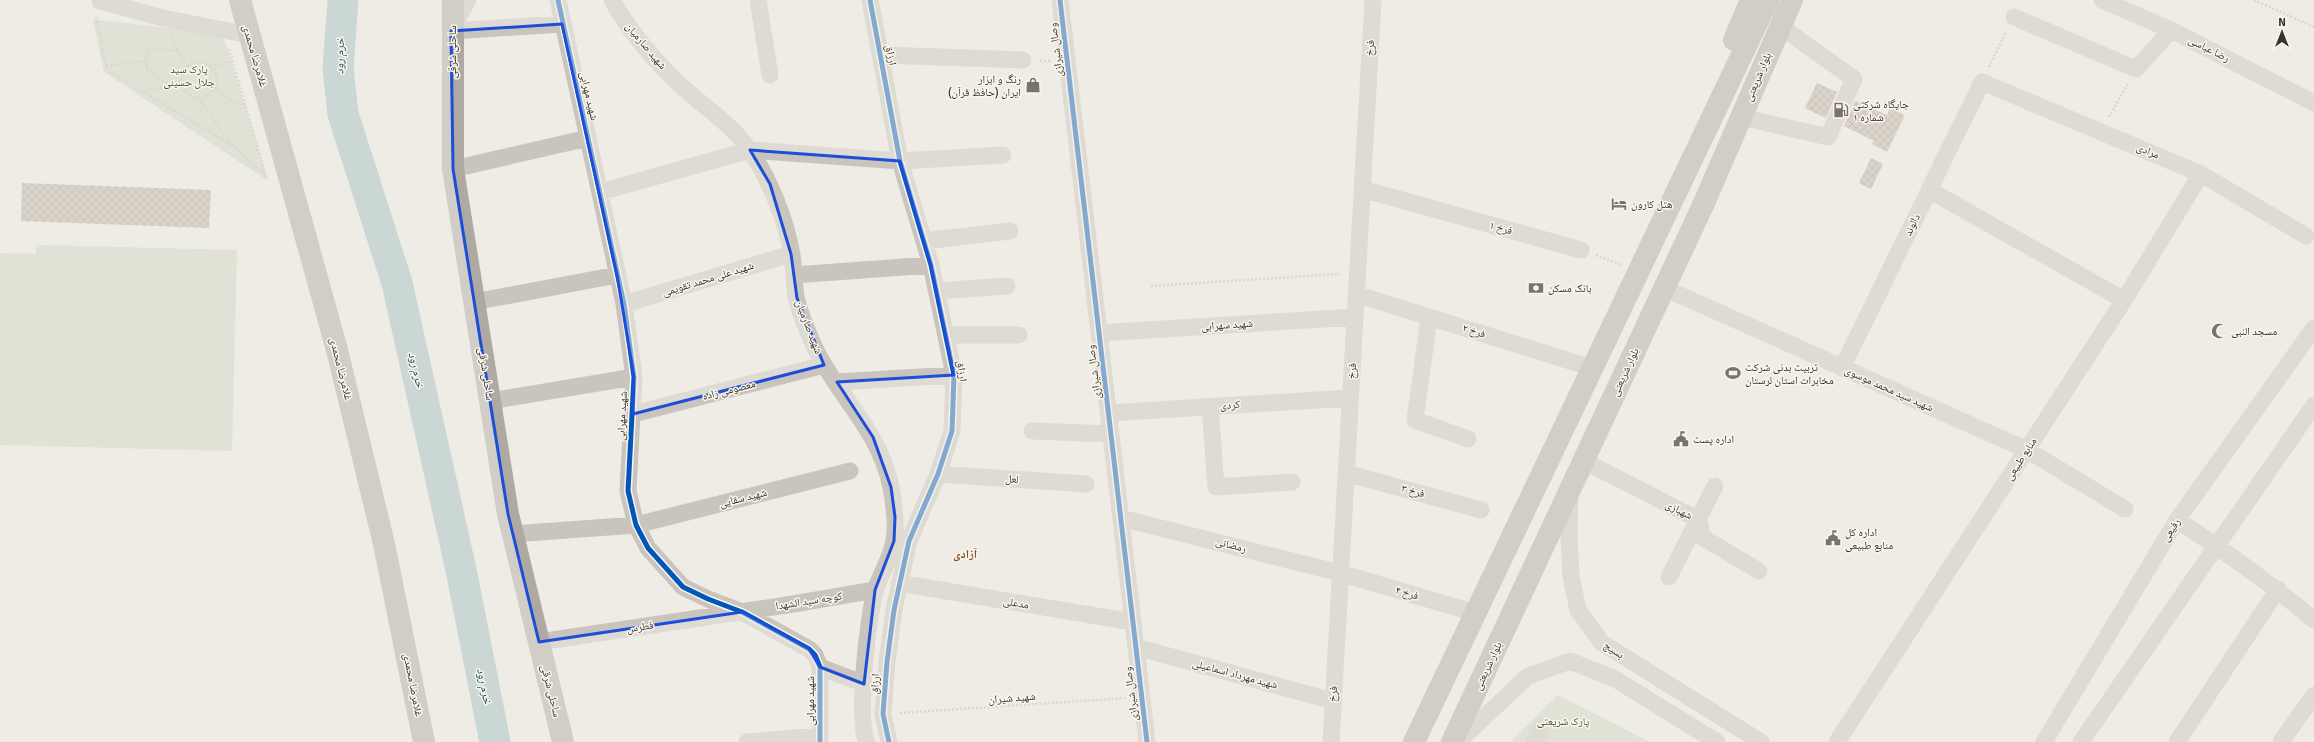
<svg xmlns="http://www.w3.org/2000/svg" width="2314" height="742" viewBox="0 0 2314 742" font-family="Signika,'Noto Naskh Arabic',sans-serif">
  <defs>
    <pattern id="building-cross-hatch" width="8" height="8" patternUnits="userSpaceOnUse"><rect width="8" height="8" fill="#c2b3a7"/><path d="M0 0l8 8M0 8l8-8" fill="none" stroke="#9f9288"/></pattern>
  </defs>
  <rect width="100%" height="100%" fill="#efece5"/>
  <path fill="#cdd5c0" d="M93 19 223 35 268 181 104 72Z
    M37 245 237 250 232 451 0 445V253L36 254Z
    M1558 695 1650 742H1510Z"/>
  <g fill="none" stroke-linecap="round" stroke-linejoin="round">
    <path stroke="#a1bcc0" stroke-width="31" d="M343 0 338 68 343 114 397 283 461 570 495 742"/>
  </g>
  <path fill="url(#building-cross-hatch)" d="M1817 83 1837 92 1826 118 1805 108Z
    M1855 101 1887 115 1890 108 1905 115 1887 152 1872 144 1874 141 1844 126Z
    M1871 158 1883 164 1871 189 1859 183Z
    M22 183 211 190 209 228 21 221Z"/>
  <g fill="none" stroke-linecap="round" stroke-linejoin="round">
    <path stroke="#c2bdb6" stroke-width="2.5" stroke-dasharray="2 2" stroke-linecap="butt" d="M2254 0 2314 27
      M96 17 107 70 233 146 266 176 229 49
      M171 37 186 67
      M1040 61H1051
      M181 80a18 18 0 1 1 36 0a18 18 0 1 1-36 0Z
      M206 64 220 65 233 60
      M106 66 146 61
      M1989 67 2006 32
      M167 85 147 69 146 57 150 51 161 49 178 51
      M214 88 232 101 246 105
      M144 92 181 81
      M198 98 232 145
      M2109 117 2128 83
      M1596 255 1621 265
      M1151 286 1340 274
      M900 713 1126 698"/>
    <path stroke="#c9c4be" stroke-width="17" d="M558 0 624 304 634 377 628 491 636 525 648 548 683 587 708 599 742 612 809 649 815 655 820 667V742
      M612 0C627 27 649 54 671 76 696 102 730 121 750 151 770 179 786 221 792 255 794 269 794 283 796 297 800 314 808 333 815 348 839 398 879 429 891 487 894 504 897 525 894 541 891 558 881 573 876 588 868 613 856 722 867 742
      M758 0 770 75
      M870 0 900 161 931 265 954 375 952 431 938 474 909 541 894 610 887 662 883 714 889 742
      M1060 0 1147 742
      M2102 0 2171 30 2314 103
      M100 1 163 18 249 35
      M2014 17 2136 69 2171 30
      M453 27 468 0
      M451 31 562 24
      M881 55 1023 60
      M1741 117 1828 137 1854 79 1780 26
      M453 169 588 138
      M1362 189 1581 250
      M1929 190 2124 300
      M600 192 750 150 900 161 1003 155
      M924 241 1010 231
      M794 275 931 265
      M1664 288 2027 450 2125 509
      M937 291 1007 286
      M1356 294 1592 368
      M474 302 617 275
      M624 304 791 254
      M1429 318 1415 420 1468 439
      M1099 333 1355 317
      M946 335H1019
      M1842 368 1982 82 2201 174 2306 236
      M837 382 954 375
      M490 401 634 377
      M1210 406 1216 487 1292 482
      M1109 413 1350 398
      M633 414 824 365
      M1032 431 1111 434
      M1584 461 1699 520 1702 537 1759 571
      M1346 473 1481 510
      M938 474 1086 484
      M1570 494 1569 538 1571 576 1578 610 1602 643 1761 742
      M1121 518 1340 573 1475 613
      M2177 520C2225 551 2270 583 2314 620
      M513 534 636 525 850 471
      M1669 577 1715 486
      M899 583 1133 622
      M539 642 787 605 875 590
      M1136 647 1333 701
      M820 667 864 684
      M747 742 820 736
      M1331 742 1373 0
      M1458 742 1528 676 1570 661 1615 679 1717 742
      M1534 742 1542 727
      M1837 742 2124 300 2201 174
      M2044 742 2177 520 2314 328
      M2081 742 2314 405
      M2177 742 2278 589
      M2281 742 2314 695"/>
    <path stroke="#aea9a3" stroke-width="22" d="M240 0 337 350 384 544 424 742
      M453 0V169L508 514 563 742
      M1734 40 1751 0
      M1414 742 1768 0
      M1452 742 1704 203 1792 0"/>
    <g stroke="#faf6ee" stroke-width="8">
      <path id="cycleway" d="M558 0 624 304 634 377 628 491 636 525 648 548 683 587 708 599 742 612 809 649 815 655 820 667V742
        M870 0 900 161 931 265 954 375 952 431 938 474 909 541 894 610 887 662 883 714 889 742
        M1060 0 1147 742"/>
    </g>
    <use href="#cycleway" stroke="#0057b8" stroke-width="5"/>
  </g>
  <path d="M0 0H2314V742H0ZM562 24 617 275 634 377 633 414 824 365 797 298 791 254 770 184 750 150 900 161 931 265 954 375 837 382 873 437 891 487 895 517 894 541 875 590 864 684 820 667 809 649 742 612 539 642 508 514 453 169 451 31Z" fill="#efece5" fill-opacity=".55" fill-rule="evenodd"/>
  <path fill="none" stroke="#1d4ed8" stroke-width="3" stroke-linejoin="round" d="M562 24 617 275 634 377 633 414 824 365 797 298 791 254 770 184 750 150 900 161 931 265 954 375 837 382 873 437 891 487 895 517 894 541 875 590 864 684 820 667 809 649 742 612 539 642 508 514 453 169 451 31Z"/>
  <defs>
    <g id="shop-bare" transform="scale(1.2)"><path d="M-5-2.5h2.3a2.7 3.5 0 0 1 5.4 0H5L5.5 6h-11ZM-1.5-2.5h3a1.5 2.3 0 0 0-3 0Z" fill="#79736c" stroke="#faf6ee" stroke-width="2.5" paint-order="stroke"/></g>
    <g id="fuel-bare" transform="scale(1.2)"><path d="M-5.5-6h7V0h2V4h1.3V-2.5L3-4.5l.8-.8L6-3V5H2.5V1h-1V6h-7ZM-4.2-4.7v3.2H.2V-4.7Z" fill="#79736c" stroke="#faf6ee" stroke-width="2.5" paint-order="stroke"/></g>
    <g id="hotel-bare" transform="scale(1.2)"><path d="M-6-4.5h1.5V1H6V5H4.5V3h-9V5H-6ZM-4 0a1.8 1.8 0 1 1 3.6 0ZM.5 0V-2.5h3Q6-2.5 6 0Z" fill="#79736c" stroke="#faf6ee" stroke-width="2.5" paint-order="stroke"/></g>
    <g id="bank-bare" transform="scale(1.2)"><path d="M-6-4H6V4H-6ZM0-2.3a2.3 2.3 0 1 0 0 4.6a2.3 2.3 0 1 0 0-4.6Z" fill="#79736c" stroke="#faf6ee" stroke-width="2.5" paint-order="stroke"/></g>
    <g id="mosque-bare" transform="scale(1.2)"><path d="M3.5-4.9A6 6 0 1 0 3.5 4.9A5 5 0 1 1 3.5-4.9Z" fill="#79736c" stroke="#faf6ee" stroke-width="2.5" paint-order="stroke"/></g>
    <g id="stadium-bare" transform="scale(1.2)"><path d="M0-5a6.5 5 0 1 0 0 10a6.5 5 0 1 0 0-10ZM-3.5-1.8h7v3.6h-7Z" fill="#79736c" stroke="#faf6ee" stroke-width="2.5" paint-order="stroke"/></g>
    <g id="civic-bare" transform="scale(1.2)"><path d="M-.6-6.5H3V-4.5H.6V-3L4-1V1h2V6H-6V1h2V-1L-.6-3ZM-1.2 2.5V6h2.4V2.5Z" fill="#79736c" stroke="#faf6ee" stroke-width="2.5" paint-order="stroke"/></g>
  </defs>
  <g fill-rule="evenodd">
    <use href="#shop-bare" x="1033" y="85"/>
    <use href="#fuel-bare" x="1841" y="110"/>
    <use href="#hotel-bare" x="1619" y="204"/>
    <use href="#bank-bare" x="1536" y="288"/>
    <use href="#mosque-bare" x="2219" y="331"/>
    <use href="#stadium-bare" x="1733" y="373"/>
    <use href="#civic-bare" x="1681" y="439"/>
    <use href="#civic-bare" x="1833" y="538"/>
  </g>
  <g text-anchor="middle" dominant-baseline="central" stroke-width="3" stroke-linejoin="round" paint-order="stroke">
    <g font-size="11" fill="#3a322b" stroke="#faf6ee">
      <text transform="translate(646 46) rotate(50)">شهید صارمیان</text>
      <text transform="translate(1370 48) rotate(-87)">فرخ</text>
      <text transform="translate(2209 49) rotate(27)">رضا عباسی</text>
      <text transform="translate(1056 50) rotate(-97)">وصال شیرازی</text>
      <text transform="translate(452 52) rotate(-90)">ساحلی شرقی</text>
      <text transform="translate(891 55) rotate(79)">ارزاق</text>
      <text transform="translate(255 56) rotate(74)">غلامرضا محمدی</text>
      <text transform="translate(1758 77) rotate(-67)">بلوار شریعتی</text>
      <text transform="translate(589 96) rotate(77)">شهید مهرابی</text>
      <text transform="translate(2148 151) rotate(23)">مرادی</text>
      <text transform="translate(1912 225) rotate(-64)">دالوند</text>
      <text transform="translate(1501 228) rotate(16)">فرخ ۱</text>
      <text transform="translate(708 279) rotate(-17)">شهید علی محمد تقویمی</text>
      <text transform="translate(1227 325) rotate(-4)">شهید سهرابی</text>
      <text transform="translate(809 327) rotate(69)">شهید صارمیان</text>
      <text transform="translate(1474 331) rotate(17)">فرخ ۲</text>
      <text transform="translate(341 369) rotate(76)">غلامرضا محمدی</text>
      <text transform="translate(962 371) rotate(83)">ارزاق</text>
      <text transform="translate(1352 371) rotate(-87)">فرخ</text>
      <text transform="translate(1094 372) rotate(-97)">وصال شیرازی</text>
      <text transform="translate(1625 372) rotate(-65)">بلوار شریعتی</text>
      <text transform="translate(486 374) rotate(81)">ساحلی شرقی</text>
      <text transform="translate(1889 389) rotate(24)">شهید سید محمد موسوی</text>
      <text transform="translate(729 390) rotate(-14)">معصومی زاده</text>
      <text transform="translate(1230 405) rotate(-4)">کردی</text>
      <text transform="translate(622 416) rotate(-87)">شهید مهرابی</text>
      <text transform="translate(2021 459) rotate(-57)">منابع طبیعی</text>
      <text transform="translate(1012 479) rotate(4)">لعل</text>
      <text transform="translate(1413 491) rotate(15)">فرخ ۳</text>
      <text transform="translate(743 498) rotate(-14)">شهید سقایی</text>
      <text transform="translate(1679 510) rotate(27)">شهبازی</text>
      <text transform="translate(2171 530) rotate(-58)">رفیعی</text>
      <text transform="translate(1231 545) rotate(14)">رمضانی</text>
      <text transform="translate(1407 593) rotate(17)">فرخ ۴</text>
      <text transform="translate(809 601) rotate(-9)">کوچه سید الشهدا</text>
      <text transform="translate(1016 603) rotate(10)">مدعلی</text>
      <text transform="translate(640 627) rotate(-9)">فطرس</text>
      <text transform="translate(1614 650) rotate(34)">بسیج</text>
      <text transform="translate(1488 666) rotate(-65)">بلوار شریعتی</text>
      <text transform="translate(1235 674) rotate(15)">شهید مهرداد اسماعیلی</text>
      <text transform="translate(875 684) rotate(-86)">ارزاق</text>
      <text transform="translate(413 685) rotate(79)">غلامرضا محمدی</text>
      <text transform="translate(551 691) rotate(76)">ساحلی شرقی</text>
      <text transform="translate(1131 694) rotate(-97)">وصال شیرازی</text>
      <text transform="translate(1333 694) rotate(-87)">فرخ</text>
      <text transform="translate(1012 698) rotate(-4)">شهید شیران</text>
      <text transform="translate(810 701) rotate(-90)">شهید مهرابی</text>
    </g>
    <g font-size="11" fill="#43582f" stroke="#faf6ee">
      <text x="189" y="69">پارک سید<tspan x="189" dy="13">جلال حسینی</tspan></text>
      <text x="1563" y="721">پارک شریعتی</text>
    </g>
    <g font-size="11" fill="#3a322b" stroke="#faf6ee" text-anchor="start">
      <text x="1021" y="79" text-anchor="end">رنگ و ابزار<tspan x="1021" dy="13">ایران (حافظ قرآن)</tspan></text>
      <text x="1853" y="104">جایگاه شرکتی<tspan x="1853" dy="13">شماره ۱</tspan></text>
      <text x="1631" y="204">هتل کارون</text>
      <text x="1548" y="288">بانک مسکن</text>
      <text x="2231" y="331">مسجد النبی</text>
      <text x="1745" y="367">تربیت بدنی شرکت<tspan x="1745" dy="13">مخابرات استان لرستان</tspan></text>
      <text x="1693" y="439">اداره پست</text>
      <text x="1845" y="532">اداره کل<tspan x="1845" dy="13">منابع طبیعی</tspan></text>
    </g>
    <g font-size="12" font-style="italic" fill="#214f5c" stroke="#faf6ee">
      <text transform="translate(340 56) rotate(-89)">خرم رود</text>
      <text transform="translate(416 370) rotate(77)">خرم رود</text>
      <text transform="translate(484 686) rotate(79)">خرم رود</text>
    </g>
    <g font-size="12" font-weight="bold" fill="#894b25" stroke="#faf6ee">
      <text x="965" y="554">آزادی</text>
    </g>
  </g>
  <g transform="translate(2282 32)" stroke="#faf6ee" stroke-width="3" paint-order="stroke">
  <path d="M0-3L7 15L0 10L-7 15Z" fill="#3a322b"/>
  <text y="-6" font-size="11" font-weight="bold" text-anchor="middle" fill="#3a322b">N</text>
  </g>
</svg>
